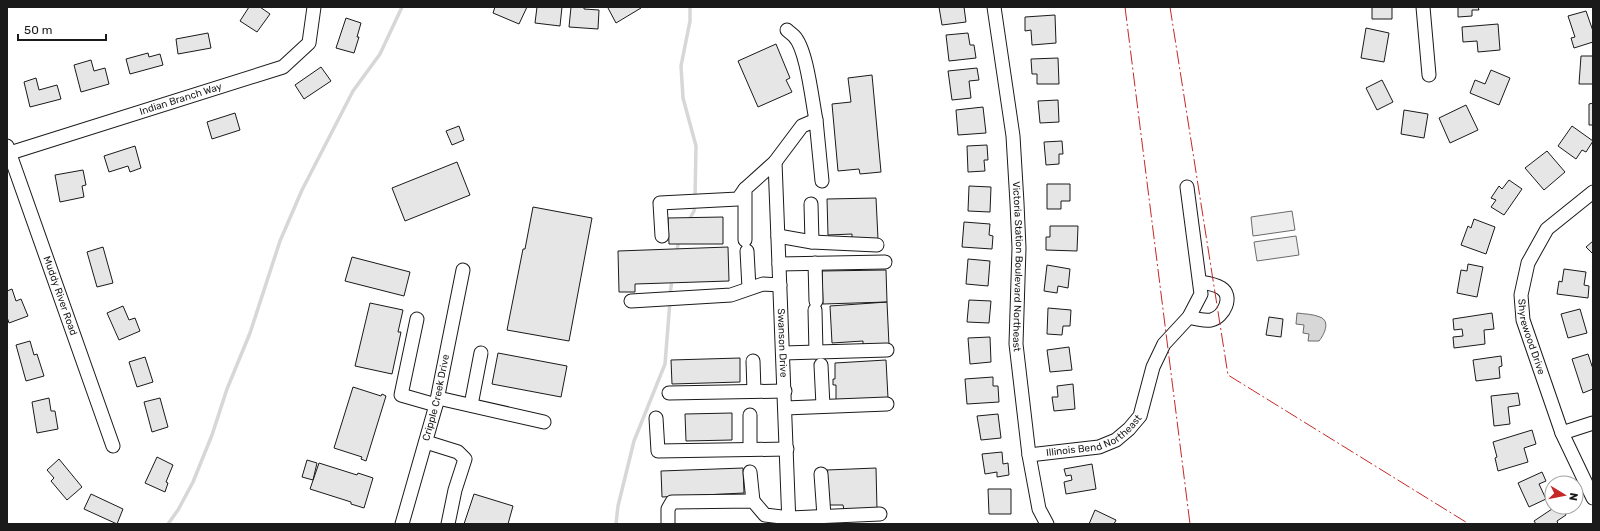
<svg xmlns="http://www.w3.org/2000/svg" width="1600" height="531" viewBox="0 0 1600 531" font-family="Rubik,sans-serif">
  <rect width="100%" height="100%" fill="#fff"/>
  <path fill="#ededed" stroke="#6a6a6a" d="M1292 211 1295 230 1253 236 1251 217Z
    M1296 236 1299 255 1257 261 1254 242Z"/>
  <path fill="#d7d7d7" stroke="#6a6a6a" d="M1297 313C1304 314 1313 314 1320 317 1331 321 1324 335 1319 341H1308L1309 334 1303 333 1304 325 1296 324Z"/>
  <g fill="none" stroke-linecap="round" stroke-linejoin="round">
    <path stroke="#d7d7d7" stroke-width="3.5" d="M690 7V21L681 66 683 98 696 146 695 198
      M689 220 694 211 695 204
      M676 254 679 240
      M670 295 672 279
      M168 524 178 510 193 482 212 435 227 389 250 333 280 241 302 190 353 91 380 54 402 7
      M616 524 618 506 634 441 665 364 670 301"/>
  </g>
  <path fill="#e6e6e6" stroke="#1a1a1a" d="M249 7H260L270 14 257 32 240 21Z
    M495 7H527L519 24 493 13Z
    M537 7H562L560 26 535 23Z
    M571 7H584V9L599 10 598 29 569 27Z
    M609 7H640L641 8 616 23 608 8Z
    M939 7H964L966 22 942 25Z
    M1372 7H1392V19H1372Z
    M1458 7H1478L1479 10H1472V16L1458 17Z
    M1586 11 1593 31V42L1574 48 1571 38 1575 37 1568 16Z
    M1055 15 1056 43 1032 45 1031 30 1025 31V17Z
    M346 18 361 23 357 37H359L354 53 336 48Z
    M1498 24 1500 50 1478 52 1477 41 1463 42 1462 27Z
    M1366 28 1389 33 1384 62 1361 58Z
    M208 33 211 48 178 54 176 39Z
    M968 33 970 45H974L976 58 949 61 946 35Z
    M776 44 790 78 786 80 792 92 758 107 738 61Z
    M148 53 149 57 160 54 163 65 130 74 126 59Z
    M1581 56H1593V84H1579Z
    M1058 58 1059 84H1037V74H1032L1031 59Z
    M91 60 94 71 105 68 109 84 81 92 74 65Z
    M321 67 331 81 304 99 295 85Z
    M977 68 979 80 969 81 971 98 952 100 948 71Z
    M1491 70 1510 78 1499 105 1470 93 1475 80 1485 84Z
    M872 75 881 172 860 174 859 169 838 171 832 104 851 102 848 78Z
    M36 78 39 90 57 85 61 99 30 107 24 82Z
    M1382 80 1393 102 1377 110 1366 88Z
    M1058 100 1059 122 1040 123 1038 101Z
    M1593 103V125H1589V104Z
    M1466 105 1478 130 1450 143 1439 118Z
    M983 107 986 133 958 135 956 110Z
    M1404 110 1428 114 1424 138 1401 134Z
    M235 113 240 130 212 139 207 122Z
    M459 126 464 140 452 145 446 131Z
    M1572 126 1593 141 1586 152 1582 150 1576 159 1558 146Z
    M1062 141 1063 154H1059V164L1046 165 1044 142Z
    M987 145 988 160H984L985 171 968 172 967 146Z
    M135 146 141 168 130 172 128 166 109 172 104 156Z
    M1547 151 1565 172 1544 190 1525 168Z
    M457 162 470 195 405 221 392 188Z
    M83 170 86 185 82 186 84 197 60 202 55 175Z
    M1509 180 1522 189 1504 215 1491 207 1496 200 1491 198 1499 186 1502 189Z
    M1047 184H1070V201H1061V209H1047Z
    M969 186 991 187 990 212 968 211Z
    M876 198 878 239H852V234L828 235 827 199Z
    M533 207 592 218 569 341 507 330 523 249H525Z
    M723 217V244H669L668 218Z
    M1474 219 1495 227 1486 254 1461 245 1468 226 1471 228Z
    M964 222 990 224 989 235 993 236 992 249 962 247Z
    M1050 226H1078L1077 251 1046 250V237H1050Z
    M1593 241V254L1586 247Z
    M103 247 113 283 97 287 87 252Z
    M728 247 729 281 635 284V292H619L618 251Z
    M352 257 410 272 404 296 345 281Z
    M968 259 990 261 988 286 966 284Z
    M1468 264 1483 267 1477 297 1457 293 1461 270 1467 271Z
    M1047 265 1070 269 1068 288 1058 286 1057 293 1044 291Z
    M1564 269 1586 272 1584 285 1589 286 1588 298 1557 294 1559 281 1562 282Z
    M886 270 887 302 823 304 822 271Z
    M12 289 16 301 21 299 28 316 9 323 7 317V291Z
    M969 300 991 301 989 323 967 322Z
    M887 302 889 345 863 346V341L832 343 830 306Z
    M370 303 403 310 398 332H401L392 374 355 366Z
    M123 306 129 320 135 318 140 331 119 340 107 313Z
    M1048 308 1071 310 1070 326H1063L1062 335 1047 334Z
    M1580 309 1587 333 1568 338 1561 314Z
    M1492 313 1494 329 1484 330 1485 344 1454 348 1453 337 1463 336 1462 329 1454 330 1453 319Z
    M1269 317 1283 319 1281 337 1266 335Z
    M990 337 991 362 970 364 968 338Z
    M30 341 34 355 37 354 44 376 26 381 16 345Z
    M1069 347 1072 370 1050 372 1047 350Z
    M498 353 567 366 561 397 492 384Z
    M1588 354 1593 369V389L1583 393 1572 359Z
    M1501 356 1502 366 1499 367 1500 378 1476 381 1473 360Z
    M145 357 153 382 137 387 129 362Z
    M740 358V382L672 384 671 360Z
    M886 360 888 398 836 401V385H833V379H835V363Z
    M993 377V386H998L999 402 967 404 965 379Z
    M1073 384 1075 409 1054 411 1052 397H1058L1057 386Z
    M353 387 381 396 382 394 386 396 366 461 361 459 362 457 334 448Z
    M1518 393 1520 405 1508 407 1510 424 1494 426 1491 396Z
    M49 398 51 411H55L58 429 37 433 32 402Z
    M160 398 168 427 152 432 144 402Z
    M732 413V440L686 441 685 414Z
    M998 414 1001 438 981 440 977 416Z
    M1532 430 1536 444 1524 448 1528 462 1498 471 1495 458 1497 457 1493 442Z
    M1002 452 1003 464 1008 463 1009 475 997 477V472L985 474 982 454Z
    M157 457 173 465 166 482 168 483 165 492 145 483Z
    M59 459 82 487 67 500 51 481 54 478 47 470Z
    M307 460 317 463 313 480 302 477Z
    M319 463 357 475 358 473 373 478 364 508 351 504V502L310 489Z
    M1092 464 1096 489 1066 494 1064 482 1072 480 1071 475 1066 476 1064 469Z
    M743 468 744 493 662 497 661 471Z
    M876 468 877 509 844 510 843 505H828L827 470Z
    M1542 472 1546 481 1539 484 1546 499 1529 507 1518 483Z
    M988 489H1011V514H989Z
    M91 494 123 509 117 524 84 509Z
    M474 494 513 506 508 524H464Z
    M1555 507H1562L1566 515 1557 521 1558 524H1536L1534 521Z
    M1095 510 1116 520 1114 524H1089Z"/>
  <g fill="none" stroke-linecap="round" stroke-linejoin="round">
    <g stroke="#1a1a1a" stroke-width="15">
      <g id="minor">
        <path id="s1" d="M994 7 1013 136 1017 203 1019 248 1016 344 1029 455 1039 509 1047 524"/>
        <path d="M1423 7 1429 75"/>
        <path d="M787 30C789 32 792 34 794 36 807 49 812 101 816 120"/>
        <path id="s2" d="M7 146 113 446"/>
        <path id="s3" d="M10 153 283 67 309 43 314 7"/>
        <path id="s4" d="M775 162 789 524"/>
        <path id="s5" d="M1593 192 1547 229 1528 263 1521 295 1523 320 1562 433 1593 498"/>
        <path d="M811 204 812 242"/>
        <path d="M662 236 660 203 738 199 745 189"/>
        <path d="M778 236 812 242 877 245"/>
        <path d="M745 240V189L775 162 802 126 816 120 822 181"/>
        <path d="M747 251 749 288"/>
        <path d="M815 263 816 301"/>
        <path d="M779 264 885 262"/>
        <path d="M631 301 731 295 763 284 780 285"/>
        <path d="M815 310 816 352"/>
        <path d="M1189 317C1196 319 1203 321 1211 320 1224 317 1234 296 1221 288 1215 284 1207 283 1200 282"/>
        <path d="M417 319 401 395 436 405"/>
        <path d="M783 353 887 350"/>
        <path d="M753 361 754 391"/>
        <path d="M821 365 823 406"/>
        <path d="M669 393 785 391"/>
        <path d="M438 398 544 422"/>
        <path d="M471 405 481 353"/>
        <path d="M785 408 887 404"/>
        <path d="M750 415V449"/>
        <path d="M656 418 658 451 787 449"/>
        <path d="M1562 433 1593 423"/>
        <path d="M426 442 458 452 465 459 455 490 448 524"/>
        <path id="s6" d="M1029 455 1099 447 1116 440 1129 429 1140 416 1153 367 1164 344 1189 317 1201 294 1187 187"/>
        <path d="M750 472 753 501"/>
        <path d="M821 474 824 516"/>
        <path id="s7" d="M402 524 436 405 463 270"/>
        <path d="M668 524V509L672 502 753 501 765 515 790 518 880 514"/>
      </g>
    </g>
    <use href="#minor" stroke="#fff" stroke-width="13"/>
    <path stroke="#c62828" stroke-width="1" stroke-dasharray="14 3 2 3" stroke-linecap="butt" d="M1125 7 1190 524
      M1170 7 1228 375 1469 524"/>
  </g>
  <g text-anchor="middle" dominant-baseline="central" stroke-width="3" stroke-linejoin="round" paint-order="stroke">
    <g font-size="10" fill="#1a1a1a" stroke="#fff">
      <text stroke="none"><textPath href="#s3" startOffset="179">Indian Branch Way</textPath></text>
      <text stroke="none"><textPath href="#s1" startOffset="261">Victoria Station Boulevard Northeast</textPath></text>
      <text stroke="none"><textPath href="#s2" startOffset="159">Muddy River Road</textPath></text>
      <text stroke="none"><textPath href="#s5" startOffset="174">Shyrewood Drive</textPath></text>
      <text stroke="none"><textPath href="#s4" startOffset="181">Swanson Drive</textPath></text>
      <text stroke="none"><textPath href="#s7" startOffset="131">Cripple Creek Drive</textPath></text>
      <text stroke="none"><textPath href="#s6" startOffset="70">Illinois Bend Northeast</textPath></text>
    </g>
  </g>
  <rect width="1600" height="531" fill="none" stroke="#1a1a1a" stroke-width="16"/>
  <g transform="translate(1564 495) rotate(100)"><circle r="19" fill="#ffffff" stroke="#a3a3a3"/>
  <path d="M0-3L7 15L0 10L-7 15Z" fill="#c62828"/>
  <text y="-6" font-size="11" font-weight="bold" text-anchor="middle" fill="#1a1a1a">N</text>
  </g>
  <path d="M18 34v6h88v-6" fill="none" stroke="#1a1a1a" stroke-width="2"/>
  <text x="24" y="34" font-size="12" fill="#1a1a1a" stroke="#ffffff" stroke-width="3" paint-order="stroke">50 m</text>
</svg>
